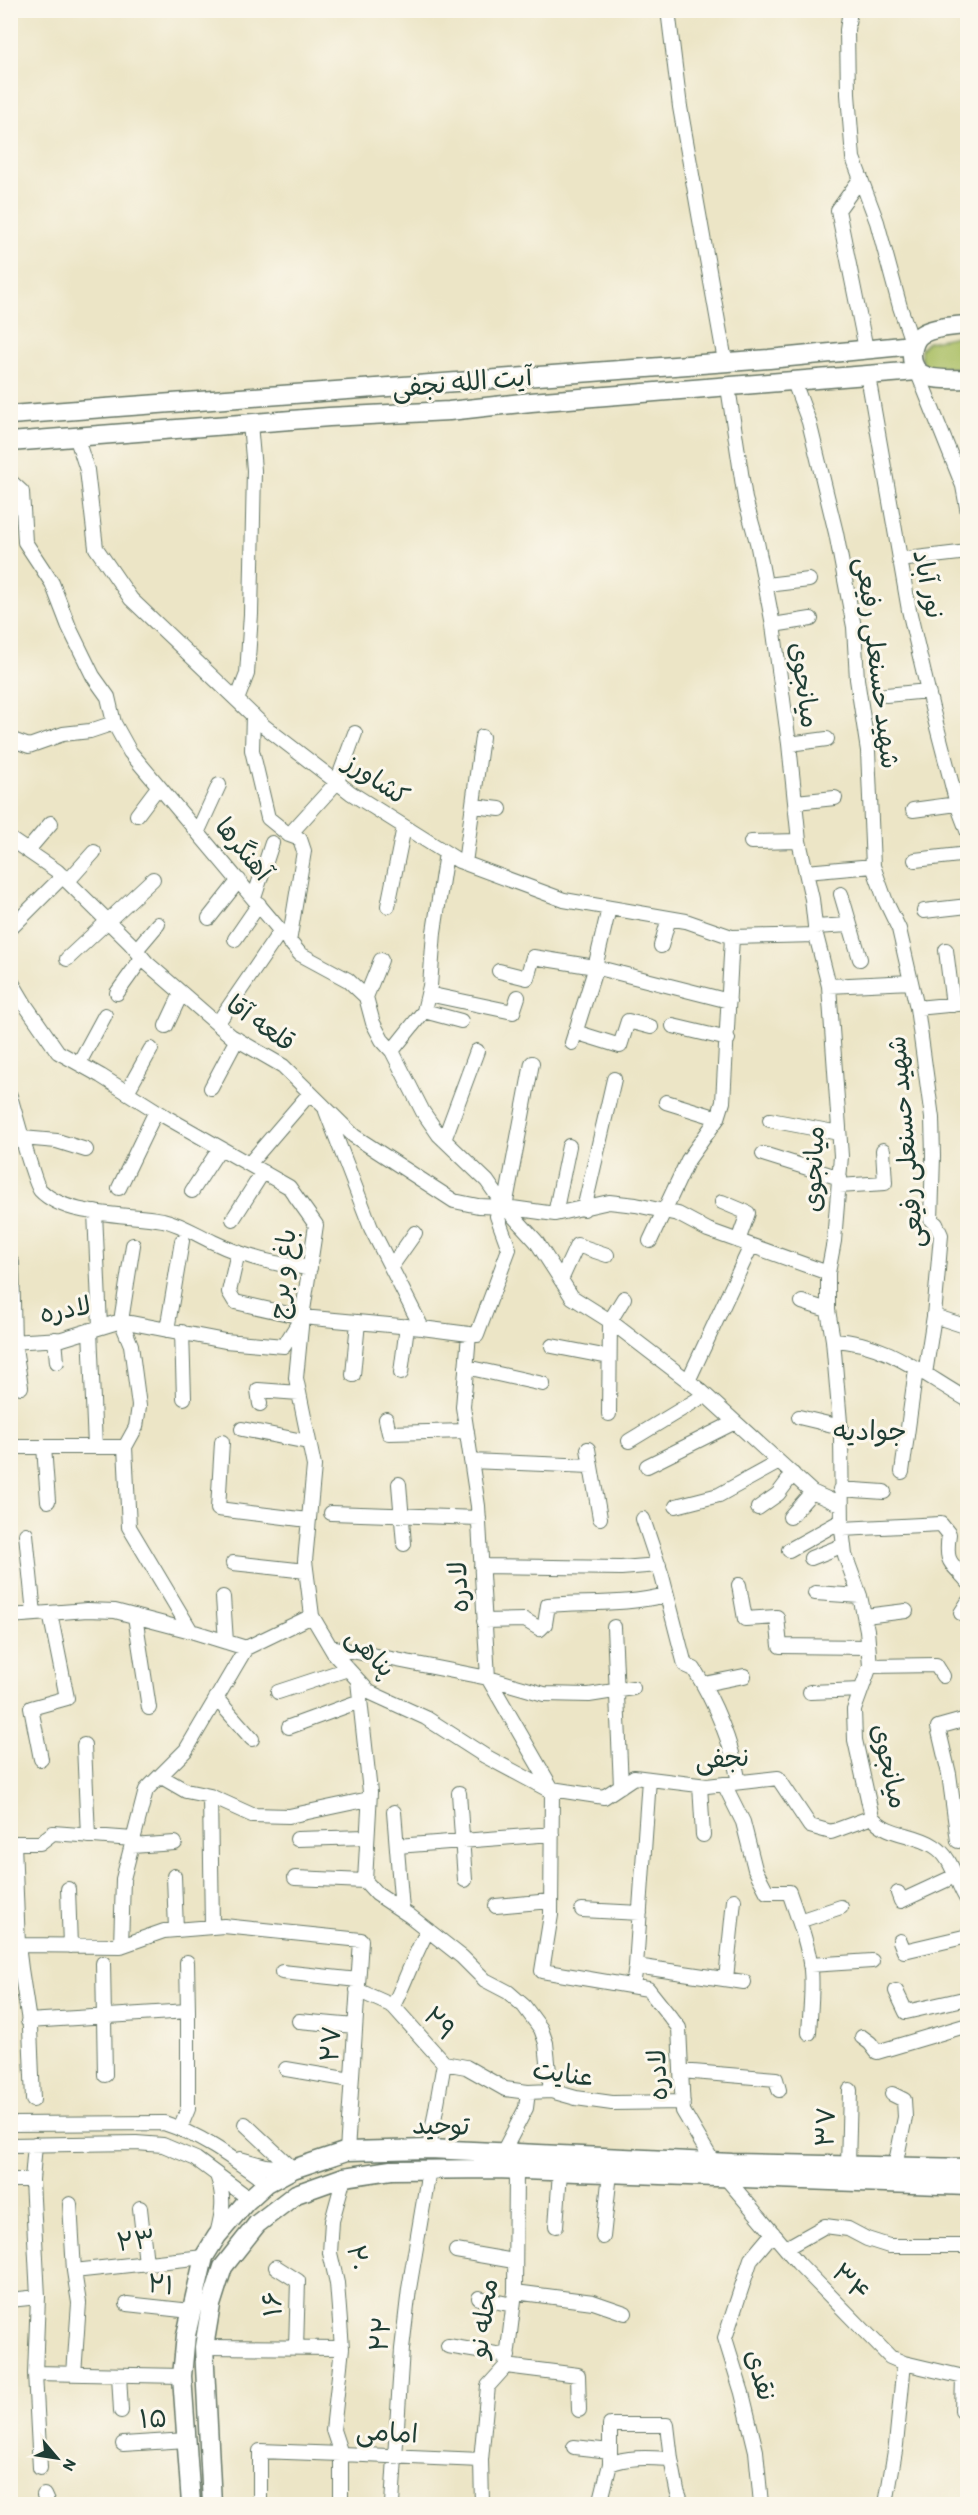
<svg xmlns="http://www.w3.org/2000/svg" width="978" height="2515" viewBox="0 0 978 2515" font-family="Itim,'Playpen Sans Arabic',sans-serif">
  <rect width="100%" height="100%" fill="#fbf7ec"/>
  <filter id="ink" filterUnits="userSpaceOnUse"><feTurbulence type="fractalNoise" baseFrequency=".0167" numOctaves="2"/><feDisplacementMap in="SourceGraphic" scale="12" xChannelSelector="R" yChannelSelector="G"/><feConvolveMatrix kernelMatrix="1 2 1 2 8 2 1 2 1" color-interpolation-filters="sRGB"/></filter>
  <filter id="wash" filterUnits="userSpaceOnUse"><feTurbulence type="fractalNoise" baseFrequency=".008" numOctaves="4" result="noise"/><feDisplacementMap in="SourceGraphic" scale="24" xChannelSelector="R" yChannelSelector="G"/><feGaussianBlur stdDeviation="1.35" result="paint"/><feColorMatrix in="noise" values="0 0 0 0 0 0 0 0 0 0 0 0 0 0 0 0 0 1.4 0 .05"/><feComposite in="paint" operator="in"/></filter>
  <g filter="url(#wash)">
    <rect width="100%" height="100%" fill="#ece5c6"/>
    <path fill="#a9be62" stroke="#647e4b" stroke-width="1.5" d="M967 334V369L925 366 921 358V349L928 342Z"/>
  </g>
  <g filter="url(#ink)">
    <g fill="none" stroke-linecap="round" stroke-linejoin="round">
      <g stroke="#677867" stroke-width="16">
        <path id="minor" d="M668 10 680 107 725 361
          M850 10 847 30 848 94 853 158 877 222 900 307 913 345
          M861 178 838 210 866 349
          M917 371 963 486 968 513
          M868 376 909 610 932 708 957 804 968 833
          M794 382 809 422 836 533 854 627 857 679 868 751 873 866 886 902 899 929 917 1008 932 1118 933 1156 931 1220 936 1224 941 1235 934 1316 925 1374
          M728 387 745 499 757 542 773 625 789 744 799 841 812 899 816 935 829 986 841 1156 834 1241 828 1273V1310L833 1340 841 1434 842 1529 845 1555 860 1596 867 1630 870 1666 854 1710 855 1740 872 1817C887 1836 915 1833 934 1846 954 1858 955 1883 968 1901
          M76 436 87 470 96 548 131 599 264 726 351 793 459 861 564 900 686 921 732 937 816 935
          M10 481 22 492 25 542 52 583 69 627 93 676 108 697 114 723 130 752 300 954 348 980 366 997 373 1023 382 1040 392 1051 423 1112 439 1135 487 1181 505 1207 536 1241 572 1297 610 1321 700 1390 812 1492 841 1505
          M899 560 968 552
          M766 585 809 580
          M773 625 811 619
          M886 695 928 691
          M237 700 247 674 251 614 254 470 250 423
          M253 715 252 750 268 818 289 835 300 839 304 851 289 942
          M10 739 29 746 63 734 90 731 114 723
          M789 744 827 739
          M796 802 835 798
          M473 806 500 809
          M913 810 957 804
          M137 815 158 787
          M198 831 219 785
          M289 835 337 782 355 733
          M10 839 57 871 130 943 147 963 231 1036 283 1066 354 1136 454 1201 478 1206 505 1207 555 1214 609 1202 636 1205 678 1214 708 1230 828 1273
          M751 842 799 841
          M28 850 51 823
          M915 860 968 854
          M465 863 482 737
          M806 872 873 866
          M68 881 94 852
          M841 894 860 959
          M254 898 272 843
          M388 906 404 827
          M924 911 968 906
          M209 918 239 880
          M14 925 63 876
          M815 927 849 925
          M235 939 259 904
          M661 946 669 918
          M136 950 158 924
          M946 950 953 1005
          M67 959 153 879
          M499 971 527 978 533 957 595 967 729 1001
          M10 979 26 1006 58 1052 101 1076 166 1117 289 1187 316 1225 302 1317 296 1378 314 1466 305 1561 312 1616
          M829 986 911 982
          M117 993 142 958
          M428 994 513 1012 518 997
          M366 997 381 960
          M917 1008 968 1003
          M424 1011 461 1021
          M217 1024 280 932
          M166 1026 181 994
          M673 1026 728 1039
          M575 1032 620 1046 628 1021 651 1027
          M572 1043 593 976 609 908
          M392 1051 424 1011 430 986 434 932 446 853
          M79 1063 105 1015
          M211 1088 237 1039
          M127 1092 151 1049
          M10 1096 22 1138
          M666 1102 718 1118
          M326 1111 371 1228 422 1328
          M770 1120 839 1133
          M444 1140 477 1051
          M86 1150 57 1141 22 1138C25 1147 36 1186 40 1190 67 1218 126 1213 163 1220 181 1224 196 1234 213 1242 244 1257 276 1265 310 1268
          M763 1154 840 1178
          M249 1164 310 1093
          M839 1186 885 1183 883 1150
          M119 1188 156 1111
          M192 1191 220 1148
          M722 1202 748 1213 738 1241
          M505 1207 532 1063
          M584 1209 614 1079
          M95 1212 100 1327
          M555 1214 569 1146
          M233 1219 263 1172
          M650 1241 688 1160 718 1118 723 1102 732 937
          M238 1252 229 1292 235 1302 302 1317 422 1328 477 1335 509 1249 497 1216 505 1207
          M12 1263 14 1341 21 1387
          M391 1267 415 1233
          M561 1280 577 1245 607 1255
          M802 1302 828 1310
          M934 1316 968 1327
          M90 1330 95 1447
          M167 1330 182 1241
          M182 1332 184 1398
          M55 1339 57 1362
          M833 1340C887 1342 922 1374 968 1400
          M10 1342 62 1339 121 1321 225 1341 284 1346 299 1322
          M552 1346 609 1357
          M466 1367 543 1384
          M401 1373 407 1326
          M353 1375 358 1322
          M688 1381 751 1246
          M260 1404 258 1390 299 1393
          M609 1414 610 1321 624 1298
          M799 1417 841 1427
          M386 1419 389 1433 467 1431
          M242 1429 308 1442
          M629 1441 705 1395
          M222 1442 218 1509 308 1520
          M10 1447H125L129 1527 191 1631 246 1648 312 1616 335 1655 369 1692 426 1718 485 1756 545 1788 604 1797 634 1777 707 1786 778 1778 810 1826 831 1832 872 1817
          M44 1447 48 1501
          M125 1447 136 1427 139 1406 131 1345 121 1321 133 1245
          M588 1449 600 1518
          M471 1461 591 1466
          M647 1466 735 1422
          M902 1472 916 1369
          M399 1484 404 1544
          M840 1489 884 1492
          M676 1506 719 1495 779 1462
          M758 1508 778 1494 793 1474
          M331 1513 479 1518
          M790 1517 812 1492
          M643 1519 662 1576 685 1665 694 1669C716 1704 731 1742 739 1782
          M842 1529 941 1524 949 1534C945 1564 950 1561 968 1582
          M26 1534 34 1614
          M789 1550 841 1521
          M811 1558 844 1545
          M233 1563 306 1571
          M481 1566 621 1568 659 1565
          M739 1585 745 1619 777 1617 780 1646 868 1647
          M815 1593 860 1596
          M223 1597 226 1642
          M961 1613 968 1602
          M10 1616 87 1610 115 1611 191 1631
          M135 1616 149 1708
          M865 1616 906 1611
          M484 1621 525 1620 540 1629 545 1624 548 1605C588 1602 627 1605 666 1595
          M614 1627 621 1786
          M331 1647 488 1678 478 1506 463 1407 469 1334
          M246 1648 186 1750 146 1790 123 1879 121 1946 164 1931 224 1926 361 1940 347 2151
          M870 1666 936 1665 943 1676
          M488 1678 544 1694 589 1695 633 1688
          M488 1678 552 1789
          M358 1681 370 1792 365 1881
          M704 1684 744 1676
          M278 1692 348 1669
          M810 1692 861 1690
          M216 1698 252 1739
          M289 1727 360 1701
          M84 1745 88 1836
          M41 1759 31 1708 67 1698 50 1613
          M160 1776 186 1791 210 1796 252 1815 289 1816 369 1799
          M724 1784 743 1822 755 1869 767 1892H789C798 1918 808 1943 811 1970 813 1990 810 2013 809 2033
          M700 1785 703 1835
          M552 1789 551 1915 542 1971 648 1989 679 2028 683 2111 713 2162
          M459 1793 465 1880
          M210 1796 212 1927
          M394 1812 402 1910
          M297 1839 367 1837
          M958 1841 949 1774 938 1727 963 1720
          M10 1843H40L53 1833 133 1839
          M14 1843 18 1945
          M132 1846 175 1843
          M397 1846 552 1834
          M174 1876 176 1930
          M295 1878 365 1881 377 1894 410 1916 462 1957 485 1980 508 1992 524 2006 541 2029 546 2043 551 2091
          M68 1889 70 1946
          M898 1893 901 1901 955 1876
          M496 1906 551 1901
          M582 1910 640 1913
          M799 1921 841 1907
          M900 1941 904 1951 968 1936
          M187 1962 188 2011
          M103 1963 105 2075
          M810 1965 872 1961
          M636 1966 744 1982
          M21 1969 30 2028 33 2100
          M10 1971 21 1969 18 1945 121 1946
          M282 1972 358 1980
          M726 1979 734 1900
          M633 1986 636 1966 649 1779
          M357 1990 393 2006 444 2063 429 2149
          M896 1991 906 2012 968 1998
          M393 2006C406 1981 414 1954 428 1930
          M28 2021 188 2011V2109L180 2128
          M299 2021 355 2026
          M862 2037 870 2043 877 2052 968 2025
          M444 2063 466 2067 505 2089 528 2092 551 2091 576 2098 612 2103 683 2102
          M286 2069 351 2080
          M681 2071 776 2079 779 2090
          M892 2094 904 2100 905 2117 895 2167
          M10 2124 164 2123C202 2135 235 2160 267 2183
          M245 2124 293 2169
          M35 2144 32 2180 38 2297
          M10 2145 136 2143 163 2145 196 2159 250 2199
          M503 2152 526 2108 528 2092
          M240 2159 266 2166 293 2169
          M848 2166 850 2090
          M726 2178 798 2263 890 2357 904 2363 968 2378
          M10 2180H32
          M70 2204 74 2271 79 2303 74 2374
          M140 2208 146 2263
          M556 2226 560 2172
          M217 2234C223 2212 225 2197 217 2175
          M603 2237 610 2173
          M786 2248 825 2226 848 2229 867 2239 889 2246H968
          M456 2251 514 2261
          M276 2267 298 2281 296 2348
          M74 2271 204 2257
          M515 2292 593 2302 625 2313
          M479 2298 513 2305
          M10 2300 38 2297 35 2373 182 2376
          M127 2304 191 2311
          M448 2346 508 2356
          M204 2347 342 2348 333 2430 341 2454 260 2451V2504
          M342 2348 337 2283 330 2253 332 2221 344 2177
          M506 2366 578 2375 579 2410
          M35 2373 40 2468
          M119 2375 121 2411
          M962 2411 963 2377
          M123 2444 187 2440
          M574 2447 610 2451
          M610 2464V2425H667L671 2459
          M44 2495 48 2504
          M341 2504V2454L481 2460
          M392 2504 402 2349 409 2289 429 2170
          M482 2504 481 2460 488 2386 506 2366 515 2292 516 2170
          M600 2504 610 2464C628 2456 651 2458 671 2459L677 2490 682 2504
          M761 2504 756 2451 742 2393 725 2338 751 2259 773 2233
          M886 2504 896 2445 904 2363"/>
      </g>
      <g stroke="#677867" stroke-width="21">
        <path id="major" d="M968 325C954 326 933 327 922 334 915 338 913 346 912 354 911 384 947 379 968 379
          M10 415 769 359 913 345
          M10 442 329 417 449 411 531 402 917 371
          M191 2504 182 2376 186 2335 204 2257 217 2236 246 2202 267 2183 293 2169 347 2151 429 2149 732 2163 968 2168
          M212 2504 204 2347 211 2305 223 2267 257 2224 296 2194 344 2177 391 2170 495 2169 968 2186"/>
      </g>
      <use href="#minor" stroke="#fff" stroke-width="14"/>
      <use href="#major" stroke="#fff" stroke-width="18"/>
    </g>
  </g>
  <g text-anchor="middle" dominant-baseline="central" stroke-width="6" stroke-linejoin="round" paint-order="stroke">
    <g font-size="26" fill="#1f3d34" stroke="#fbf7ec">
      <text transform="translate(462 382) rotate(-5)">آیت الله نجفی</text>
      <text transform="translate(929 584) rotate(78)">نور آباد</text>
      <text transform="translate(878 663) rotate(83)">شهید حسنعلی رفیعی</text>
      <text transform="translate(805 685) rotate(82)">میانجوی</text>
      <text transform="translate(377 779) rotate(34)">کشاورز</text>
      <text transform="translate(244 849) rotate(50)">آهنگرها</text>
      <text transform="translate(261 1023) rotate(35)">قلعه آقا</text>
      <text transform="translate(905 1142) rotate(-95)">شهید حسنعلی رفیعی</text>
      <text transform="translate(813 1169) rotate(-88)">میانجوی</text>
      <text transform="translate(282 1274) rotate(-84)">باغ و برج</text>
      <text transform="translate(65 1309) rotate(-11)">لادره</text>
      <text transform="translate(458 1587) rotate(-93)">لادره</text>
      <text transform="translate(371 1652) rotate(46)">پناهی</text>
      <text transform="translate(722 1758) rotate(-3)">نجفی</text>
      <text transform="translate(890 1766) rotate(77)">میانجوی</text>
      <text transform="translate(440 2023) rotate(48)">۲۹</text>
      <text transform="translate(330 2044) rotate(-86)">۲۷</text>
      <text transform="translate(563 2073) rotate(8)">عنایت</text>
      <text transform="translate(657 2075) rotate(-93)">لادره</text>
      <text transform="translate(441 2125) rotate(1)">توحید</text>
      <text transform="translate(825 2127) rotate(-88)">۳۷</text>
      <text transform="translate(136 2240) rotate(-6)">۲۳</text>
      <text transform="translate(358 2258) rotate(82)">۲۰</text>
      <text transform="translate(851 2282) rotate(46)">۳۴</text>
      <text transform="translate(161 2284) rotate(6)">۲۱</text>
      <text transform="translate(272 2304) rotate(-94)">۱۶</text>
      <text transform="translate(483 2318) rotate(-82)">محله نو</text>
      <text transform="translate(380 2334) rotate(-84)">۲۲</text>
      <text transform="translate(761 2375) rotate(74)">نقدی</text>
      <text transform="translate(153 2418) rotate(-3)">۱۵</text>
      <text transform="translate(387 2432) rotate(3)">امامی</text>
    </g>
    <g font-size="27" fill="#1f3d34" stroke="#fbf7ec">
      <text x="870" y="1430">جوادیه</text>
    </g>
  </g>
  <rect width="978" height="2515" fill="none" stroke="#fbf7ec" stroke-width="36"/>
  <g transform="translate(57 2458) rotate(119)" stroke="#fbf7ec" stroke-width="4.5" paint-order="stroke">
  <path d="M0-4.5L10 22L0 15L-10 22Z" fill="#1f3d34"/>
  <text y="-9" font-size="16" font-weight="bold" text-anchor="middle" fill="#1f3d34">N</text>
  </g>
</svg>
